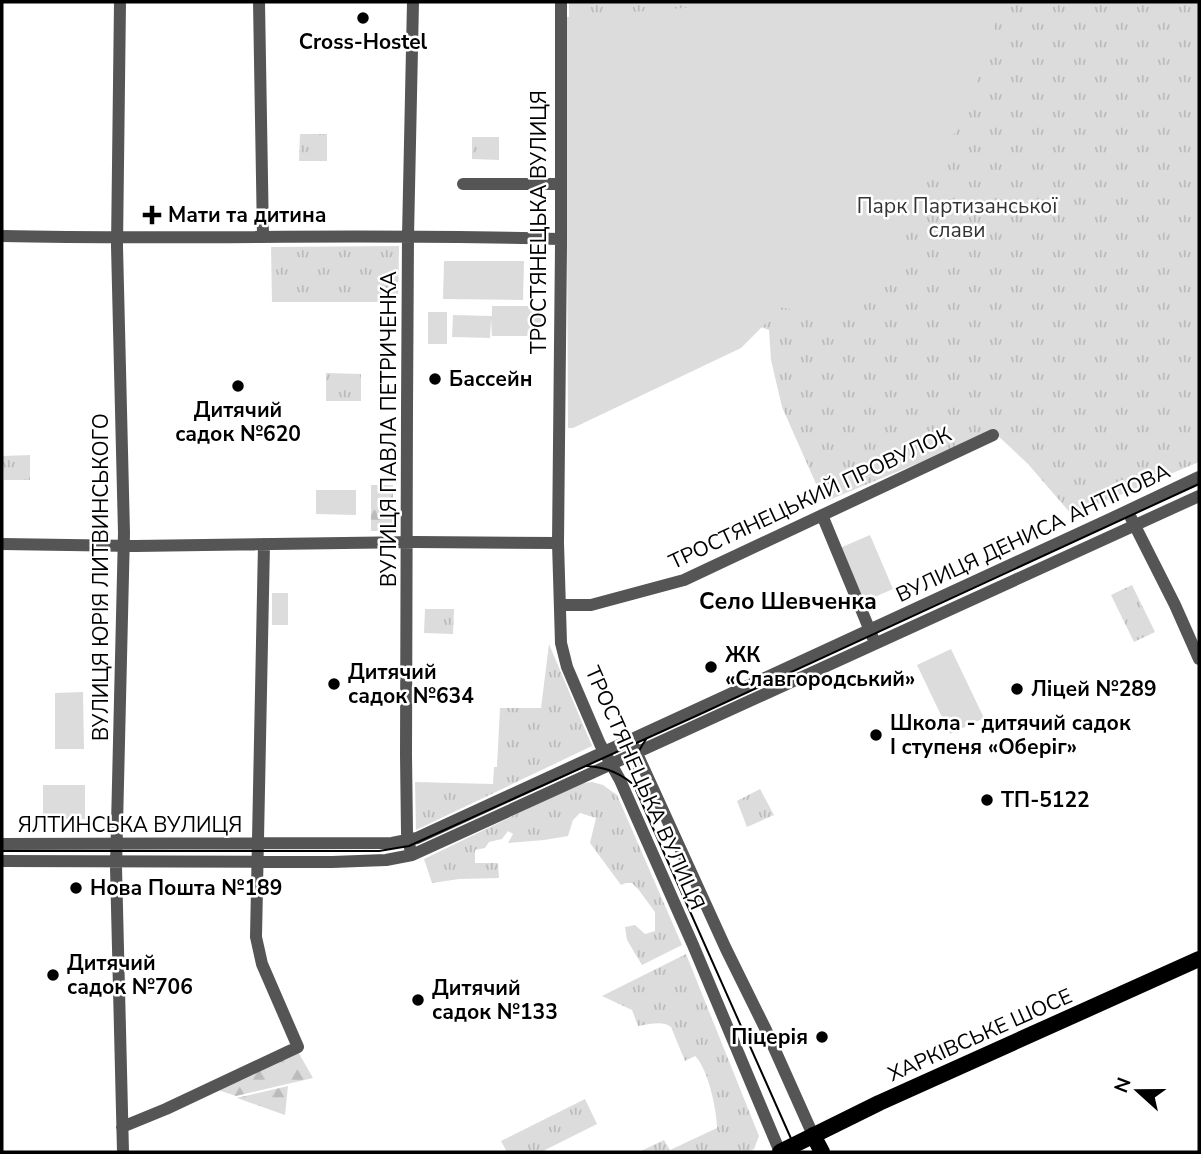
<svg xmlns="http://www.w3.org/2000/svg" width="1201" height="1154" viewBox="0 0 1201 1154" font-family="'Nunito Sans',sans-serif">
  <defs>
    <pattern id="grass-tufts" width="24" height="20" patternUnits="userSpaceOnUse" patternTransform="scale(1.75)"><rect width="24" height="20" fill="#dcdcdc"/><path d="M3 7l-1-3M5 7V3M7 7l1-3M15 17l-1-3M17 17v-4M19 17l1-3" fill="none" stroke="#bbb"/></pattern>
    <pattern id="forest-firs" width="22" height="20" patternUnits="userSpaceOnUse" patternTransform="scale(1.75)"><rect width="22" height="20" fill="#dcdcdc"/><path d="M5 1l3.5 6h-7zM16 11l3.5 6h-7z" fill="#bbb"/></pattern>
  </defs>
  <rect width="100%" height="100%" fill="#fff"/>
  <path fill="url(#grass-tufts)" d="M569 2H1199V462L1072 515 1028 464 994 432 824 502 782 407 771 360 769 330 761 327 570 420Z
    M300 134H327V161H299Z
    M472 137H499V160L472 159Z
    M399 246 398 302H272L271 247Z
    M326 373 361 374V401H326Z
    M30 455V480H4L3 456Z
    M1132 585 1155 632 1134 642 1111 595Z
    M425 609H454L453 634 424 633Z
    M549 644 592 746 416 830 415 782 493 784 494 767H497L500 708H541Z
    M592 782 603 785 617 795 682 945 642 965 627 940 625 927 635 925 645 934 655 931V912L638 889 632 883H626L621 885 590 843 596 818 580 813 573 820 568 836 544 840 508 843 513 834 508 831 502 839 489 842 485 848 475 850V863H498L499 878 459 879 432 883 424 859 579 784Z
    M760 789 774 815 747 827 737 801Z
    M686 954 759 1136 754 1149 747 1152H639L664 1140 670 1150 717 1128C717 1111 708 1068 695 1056L685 1061 671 1027C662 1020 648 1025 638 1026L632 1010 602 996Z
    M585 1099 597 1124 541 1152H507L501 1141Z"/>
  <path fill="url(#forest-firs)" d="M371 485H393V531H371Z
    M297 1050 313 1078 236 1096 215 1089Z
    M288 1086 285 1115 237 1098 241 1097Z"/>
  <path fill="#dcdcdc" d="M762 2H1002L969 108 923 187 890 283 827 322 782 307 741 348 573 428H568L566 17Z
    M444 261H524L523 300 443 299Z
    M492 306H541V336H492L491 319 490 338 452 337 453 315 492 316Z
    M428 312H447V344H428Z
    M316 490H356V515L316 514Z
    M870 535 893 589 863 602 840 548Z
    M272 593H288V625H272Z
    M951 649 984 718 950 734 917 665Z
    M83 692 84 749H55V693Z
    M43 785H85V819H43Z"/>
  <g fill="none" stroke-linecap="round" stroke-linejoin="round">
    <path stroke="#555" stroke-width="12" d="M120 2 117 246 124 533 116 867 123 1152
      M259 2 263 237
      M561 2V246L558 543 561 643 567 667 600 744 620 780 693 945 780 1152
      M463 184H561
      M2 236C188 240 375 233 561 239
      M822 515 873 638
      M1131 518 1175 605 1199 659
      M2 544 135 546 416 542 558 543
      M560 605H591L684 580 993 435
      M634 747 726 949 766 1030 813 1135
      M2 844 392 843 417 838 1108 520 1199 477
      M410 848 407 833 406 755 407 410 408 236 413 2
      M2 861 332 862 386 860 412 855 1199 496
      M122 1127 166 1109 298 1047 262 964 256 937 264 544"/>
    <path stroke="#000" stroke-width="16" d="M813 1135 822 1152
      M780 1152 879 1103 1199 959"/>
    <path stroke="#000" stroke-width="2" d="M647 738C635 754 630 771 636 790L797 1152
      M587 766C607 767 623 774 637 788
      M2 851H379L409 846 696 716 1199 484"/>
  </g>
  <g fill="#000" stroke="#fff" stroke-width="2.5">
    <circle cx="363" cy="18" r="7"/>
    <path d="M148.5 204.5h7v7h7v7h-7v7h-7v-7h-7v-7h7z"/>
    <circle cx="435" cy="379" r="7"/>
    <circle cx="238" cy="386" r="7"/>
    <circle cx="711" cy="667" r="7"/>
    <circle cx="334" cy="684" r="7"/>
    <circle cx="1017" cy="689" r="7"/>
    <circle cx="876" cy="735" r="7"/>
    <circle cx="987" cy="800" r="7"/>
    <circle cx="76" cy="888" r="7"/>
    <circle cx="53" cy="975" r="7"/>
    <circle cx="418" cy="1000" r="7"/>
    <circle cx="822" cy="1037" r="7"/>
  </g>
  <g text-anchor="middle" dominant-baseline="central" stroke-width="5" stroke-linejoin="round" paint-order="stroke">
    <g font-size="21" font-weight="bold" fill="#000" stroke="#fff" text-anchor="start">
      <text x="363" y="42" text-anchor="middle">Cross-Hostel</text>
      <text x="168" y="215">Мати та дитина</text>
      <text x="449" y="379">Бассейн</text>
      <text x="238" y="410" text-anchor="middle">Дитячий<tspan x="238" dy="24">садок №620</tspan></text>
      <text x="725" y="655">ЖК<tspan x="725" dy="24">«Славгородський»</tspan></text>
      <text x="348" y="672">Дитячий<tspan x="348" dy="24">садок №634</tspan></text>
      <text x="1031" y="689">Ліцей №289</text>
      <text x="890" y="723">Школа - дитячий садок<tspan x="890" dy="24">І ступеня «Оберіг»</tspan></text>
      <text x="1001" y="800">ТП-5122</text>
      <text x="90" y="888">Нова Пошта №189</text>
      <text x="67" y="963">Дитячий<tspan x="67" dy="24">садок №706</tspan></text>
      <text x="432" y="988">Дитячий<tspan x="432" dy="24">садок №133</tspan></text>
      <text x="808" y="1037" text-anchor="end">Піцерія</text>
    </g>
    <g font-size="21" fill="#333" stroke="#fff">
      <text x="957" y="206">Парк Партизанської<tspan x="957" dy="24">слави</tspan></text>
    </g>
    <g font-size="21" fill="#000" stroke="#fff">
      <text transform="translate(539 222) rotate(-90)">ТРОСТЯНЕЦЬКА ВУЛИЦЯ</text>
      <text transform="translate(389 429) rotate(-90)">ВУЛИЦЯ ПАВЛА ПЕТРИЧЕНКА</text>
      <text transform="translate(810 498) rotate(-25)">ТРОСТЯНЕЦЬКИЙ ПРОВУЛОК</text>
      <text transform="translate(1033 533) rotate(-25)">ВУЛИЦЯ ДЕНИСА АНТІПОВА</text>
      <text transform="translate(101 577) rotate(-90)">ВУЛИЦЯ ЮРІЯ ЛИТВИНСЬКОГО</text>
      <text transform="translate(645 788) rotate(66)">ТРОСТЯНЕЦЬКА ВУЛИЦЯ</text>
      <text x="130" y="825">ЯЛТИНСЬКА ВУЛИЦЯ</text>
      <text transform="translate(980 1035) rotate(-24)">ХАРКІВСЬКЕ ШОСЕ</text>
    </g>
    <g font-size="23" font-weight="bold" fill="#000" stroke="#fff">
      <text x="788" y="601">Село Шевченка</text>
    </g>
  </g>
  <rect width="1201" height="1154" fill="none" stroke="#000000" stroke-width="7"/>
  <g transform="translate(1138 1091) rotate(291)" stroke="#ffffff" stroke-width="5" paint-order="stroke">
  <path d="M0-5L12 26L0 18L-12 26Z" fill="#000000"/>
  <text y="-10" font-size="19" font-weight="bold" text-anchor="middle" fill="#000000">N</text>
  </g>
</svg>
